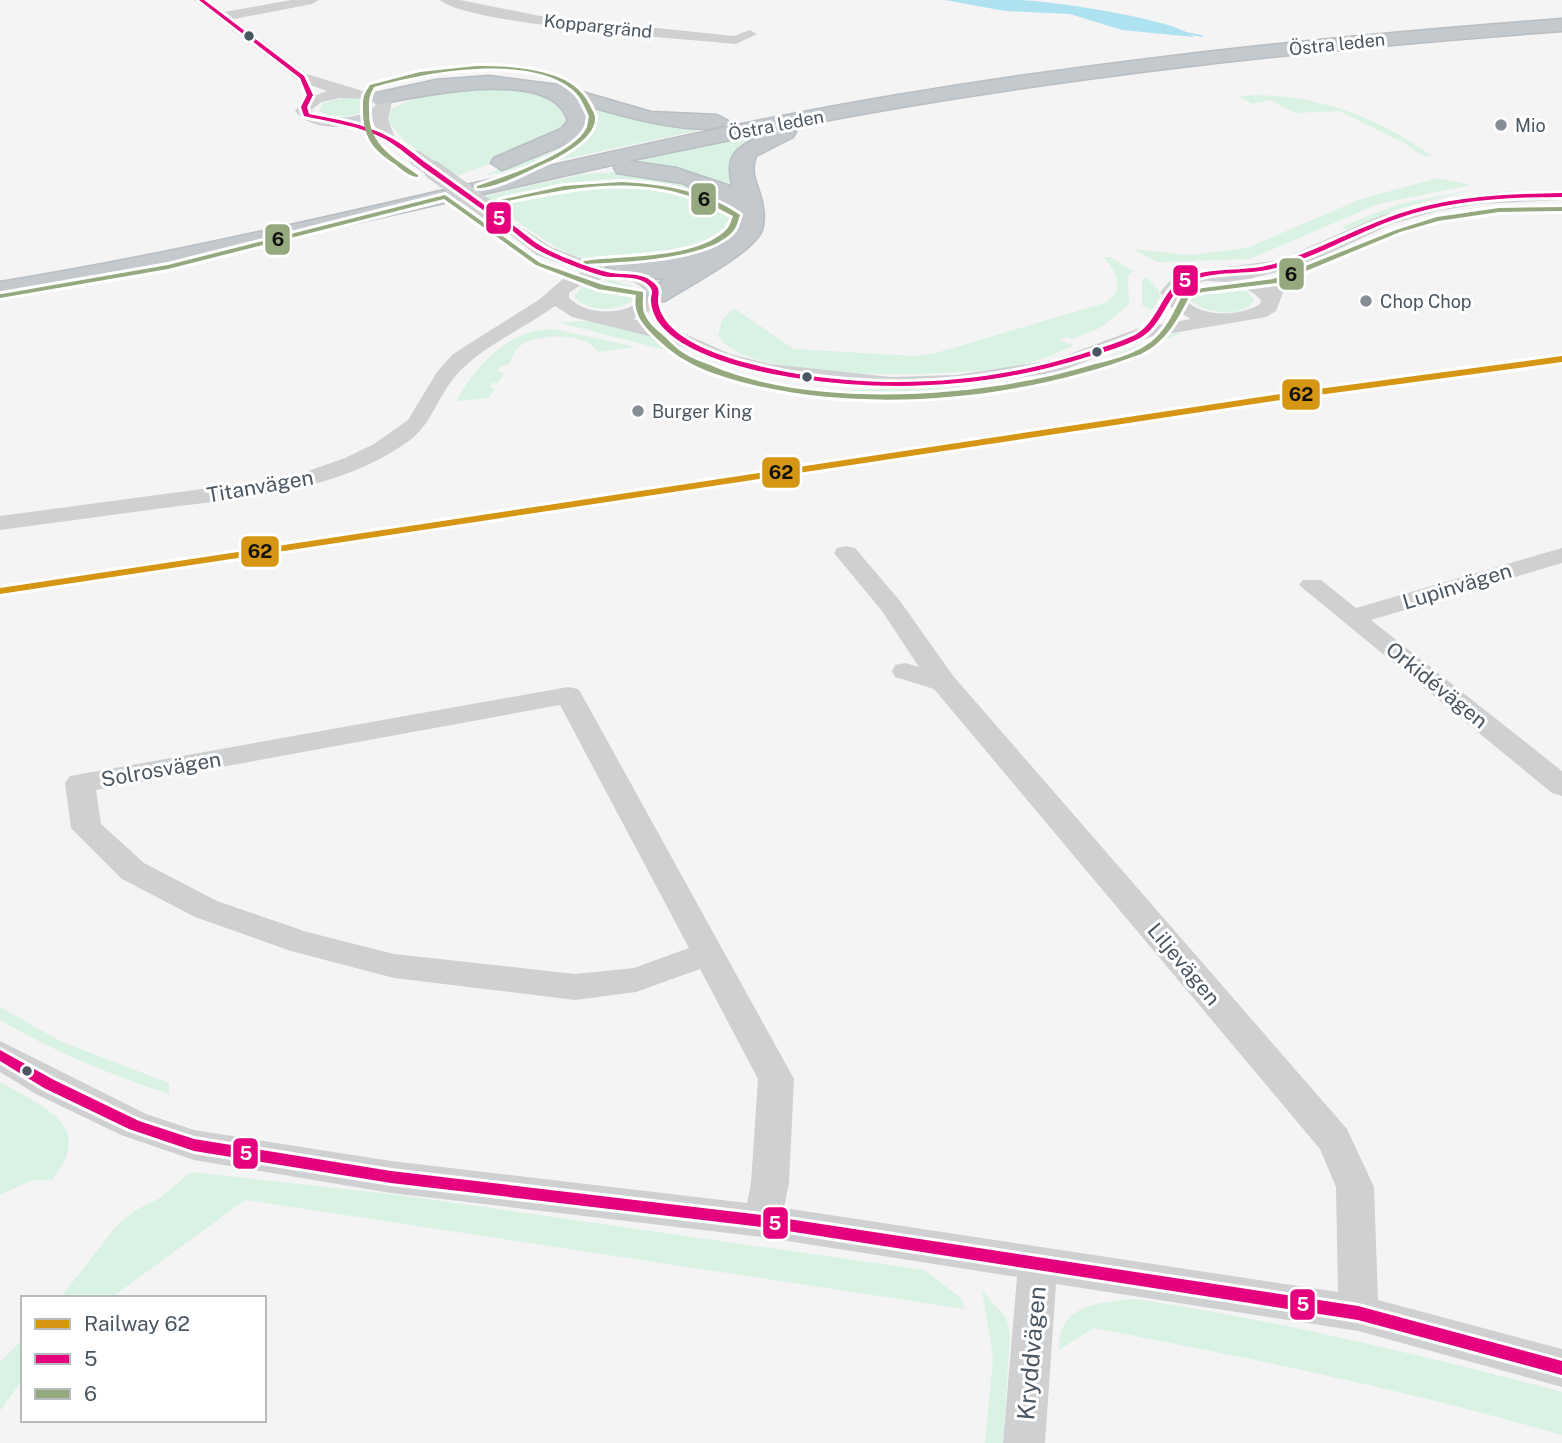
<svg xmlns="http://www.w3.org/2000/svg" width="1562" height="1443" viewBox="0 0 1562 1443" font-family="'Public Sans',sans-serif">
  <rect width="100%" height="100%" fill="#f4f4f4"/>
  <path fill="#d9f2e3" d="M467 88C511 89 532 86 571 110L566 129 527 150 456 176C433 160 401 145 388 119L391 109 422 95Z
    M1239 96C1310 91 1375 115 1432 156H1423L1404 143 1339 111 1295 113 1270 100 1252 104Z
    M344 98 361 99 371 106C359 118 333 119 319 111L323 103Z
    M587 105 701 124H729L483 176 582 131 591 117Z
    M806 123 771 133 733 187C688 167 641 164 593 166Z
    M617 172C658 176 708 176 735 211 734 218 733 227 730 232 705 273 610 271 573 255 541 242 511 216 483 196L583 174Z
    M1438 178 1471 185 1378 204 1250 259 1157 262 1133 249 1190 255 1247 248 1361 199Z
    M1471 190 1398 209 1349 230 1341 227 1399 204Z
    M1104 257H1110L1133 271 1128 275 1129 305 1100 328 1073 339 1066 337 1059 340 1073 346C1052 355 1034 363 1011 367 958 376 748 385 718 336L722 320 734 308 794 349 914 356 936 353 1105 303C1127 290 1115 270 1104 257Z
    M1147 278 1158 289 1160 297 1151 311 1142 305V279Z
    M612 280 635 287 639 295C626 312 587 314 574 296L584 285Z
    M1221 284 1248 292 1254 301C1241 320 1202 313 1188 298L1194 287Z
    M593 321 651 335 725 369 760 379 757 383 716 372 669 351 557 322Z
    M554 329 636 347 598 352C586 332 537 333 520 346 514 351 512 358 509 365H501L498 372 504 373 498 383H492L490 388H495L489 398 456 401C476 365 509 329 554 329Z
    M1173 331 1182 333 1083 372 1025 385 948 393 825 396 828 390 968 388 1028 380 1090 365Z
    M0 1007 62 1042 169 1083V1094C109 1074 54 1052 0 1020Z
    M0 1082C44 1107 96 1125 52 1180H32L0 1195Z
    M191 1172 399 1195 924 1270 960 1297 965 1309 245 1200 111 1298H60L118 1224 136 1210 160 1198Z
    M982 1290 1006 1318 1010 1334 1003 1443H985L993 1358Z
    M1136 1299C1280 1321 1421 1355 1562 1392V1435C1407 1390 1251 1358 1093 1328L1059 1350C1057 1304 1101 1302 1136 1299Z
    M23 1339V1379L0 1411V1362Z"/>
  <path fill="#aee2f0" d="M945 0C970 0 996 0 1021 0 1050 1 1177 19 1194 37L1122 30 1070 14 1005 11Z"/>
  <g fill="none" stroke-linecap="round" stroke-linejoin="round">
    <path fill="#aee2f0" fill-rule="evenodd" d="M1180 31 1202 35 1204 36 1202 37 1182 33Z"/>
    <g stroke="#b9bec3" stroke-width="3">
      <path id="trunk" d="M1562 19V31C1304 50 1046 78 792 127L796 132 793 137 756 156C748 176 761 188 763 208 764 213 764 224 762 230 753 253 688 286 665 301H647L643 295 667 277 651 280 605 278 601 273 605 268 614 265C643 264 728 260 738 226 739 221 739 215 739 210L682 183 617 173 614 168 616 164 136 273 0 298V282C259 240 514 169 772 118 1032 67 1297 39 1562 19ZM769 132C741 146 722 151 733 187L676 168 628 161Z
        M489 76 558 85 651 112 717 115 728 121C713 143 608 112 585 105L590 121 577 139 502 170 491 163 494 158 561 129 568 121C553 66 420 96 379 104L368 98 372 94 436 80Z"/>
    </g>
    <path fill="#ced0d2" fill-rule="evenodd" d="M194 0H209L225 12 291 0H319L312 4 234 19 307 74 389 99 392 102 388 119 395 138 393 141H381L372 120C348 128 314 133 295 111L303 100 327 91 297 80ZM340 98 365 99 376 104C366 120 326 121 311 110L322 102Z
      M440 0H460L540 16 734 36 750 30 757 34 736 44C687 39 468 25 440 0Z
      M1562 190V200L1478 204 1438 211 1392 224 1313 261 1284 290 1276 311 1266 317 1150 337 1058 372 956 387 891 389 770 376 716 362 669 341 572 317 555 306C523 329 486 344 459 372 437 395 433 425 406 443 338 490 258 496 179 506 119 514 60 522 0 530V516L291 477 345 458 374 444 408 420 437 372 453 354 540 299 564 278 582 272 537 255 492 221 489 217 498 212 551 247 606 268 628 269 652 276 666 295 655 308 633 319 683 333 730 354 770 364 891 377 956 375 1054 360 1139 328 1191 319 1169 306 1160 292 1172 279 1184 273 1279 260 1380 216 1438 200 1499 192ZM1281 271 1267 285 1252 278ZM602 279C617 279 640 277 646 295 629 316 589 317 569 298V293L582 284ZM1205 281C1226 281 1246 284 1261 300L1260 304C1238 318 1194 318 1180 293L1186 287Z
      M846 546 855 548 900 601 954 677 1347 1129 1374 1187 1378 1300 1562 1349V1387L1358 1331 1056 1284 1045 1443H1003L1017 1277 762 1237 391 1193 194 1160 121 1135 36 1094 0 1072V1041L146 1114 194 1130 391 1161 747 1203 751 1183 758 1079 700 969 636 992 575 1000 394 978 291 951 195 917 122 879 71 828 65 783 70 776 568 687 578 689 582 695 794 1079 789 1183 784 1208 1338 1292 1336 1187 1320 1149 934 689 895 677 892 671 895 665 905 663 919 667 882 611 834 553 837 548ZM560 705 689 948 634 968 575 974 394 954 307 932 217 901 144 863 101 824 96 790Z
      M1562 548V563L1371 620 1562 771V796L1552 793 1299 585 1303 580H1321L1356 608Z"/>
    <use href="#trunk" fill="#c4c9cd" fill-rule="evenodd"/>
    <path stroke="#ced0d2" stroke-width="15" d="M416 158 436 172"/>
    <path stroke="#ced0d2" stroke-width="19" d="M433 170 498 217"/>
    <g stroke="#fff" stroke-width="6">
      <path id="bus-1" d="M199 0H204L304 76 313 95 307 107 309 114C335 119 365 124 389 137 403 144 416 156 429 165 457 185 485 206 514 226 525 234 536 244 548 250 562 257 592 269 607 272 622 276 641 271 654 283 661 289 658 294 658 301 658 308 662 315 666 321 689 352 755 366 792 373 888 390 990 383 1082 354 1100 348 1118 343 1135 335 1159 322 1162 288 1185 278 1212 266 1245 273 1274 264 1314 252 1351 231 1390 217 1445 196 1504 194 1562 193V197C1506 197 1449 200 1396 219 1356 233 1320 255 1279 267 1251 276 1217 269 1190 281 1167 291 1164 325 1140 338 1124 346 1105 352 1087 357 993 387 894 393 796 378 756 372 681 356 657 320 654 314 651 307 651 300 651 294 654 292 650 287 641 274 617 279 603 276 586 271 560 261 544 253 532 248 521 237 510 229 481 209 453 188 424 168 412 159 399 147 385 139 360 126 331 122 304 116L301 107 307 95 300 78Z
        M0 1050 54 1080 139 1121 194 1139 391 1171 762 1215 1358 1306 1562 1361V1375L1358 1320 762 1227 391 1183 194 1151 129 1129 44 1088 0 1061Z"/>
    </g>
    <g stroke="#fff" stroke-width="6">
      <path id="bus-2" d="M476 66C503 66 530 67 555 76 569 81 581 89 588 102 590 106 594 112 595 117 597 140 554 160 537 167 520 175 495 188 477 188V186C504 177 575 154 587 127 588 123 588 120 589 116 585 108 582 99 575 92 533 52 425 72 374 87 368 98 369 101 369 113 369 145 395 159 418 175V177C410 177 402 170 395 164 373 150 363 137 363 110 363 97 363 96 370 85L420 72Z
        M622 182C662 184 706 191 740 215 738 220 737 226 734 230 711 260 621 262 586 264L583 262 584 261C624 255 695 260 726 230 730 226 731 221 733 216 716 207 698 198 679 193 621 177 560 190 503 202L500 200 564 186Z
        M445 195 540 263 603 285 643 292C643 299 642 306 644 313 648 323 657 330 665 337 671 343 678 350 685 354 693 359 702 362 710 365 812 410 982 398 1088 366 1107 361 1131 356 1148 344 1166 332 1174 311 1184 292L1203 288 1273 279 1396 230 1437 217 1499 208 1562 207V211L1499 212 1438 221 1400 232 1277 283 1203 292 1190 295C1178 319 1166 342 1141 354 1025 398 876 414 754 385 721 377 688 367 663 344 649 331 632 317 636 295L598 289 536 265 444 199 168 269 0 298V294H2L168 265Z"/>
    </g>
    <use href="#bus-1" fill="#e5007d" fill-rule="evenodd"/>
    <use href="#bus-2" fill="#94a97e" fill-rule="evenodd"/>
    <g stroke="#fff" stroke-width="6">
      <path id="rail-1" d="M1562 356V362L1267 402 0 594V588L1267 396Z"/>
    </g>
    <use href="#rail-1" fill="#d49613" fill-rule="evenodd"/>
  </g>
  <g fill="#4a5661" stroke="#fff" stroke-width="2.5">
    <circle cx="249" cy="36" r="6"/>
    <circle cx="1097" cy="352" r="6"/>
    <circle cx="807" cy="377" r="6"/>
    <circle cx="27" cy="1071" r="6"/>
  </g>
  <g fill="#868d94" stroke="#fff" stroke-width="2.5">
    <circle cx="1501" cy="125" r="7"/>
    <circle cx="1366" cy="301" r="7"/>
    <circle cx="638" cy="411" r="7"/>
  </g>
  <g text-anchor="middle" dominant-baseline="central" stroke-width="6" stroke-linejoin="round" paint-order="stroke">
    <g font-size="18" fill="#4a5661" stroke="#fff">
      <text transform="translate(598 26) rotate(6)">Koppargränd</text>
      <text transform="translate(1337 44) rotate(-6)">Östra leden</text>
      <text transform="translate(776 125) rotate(-11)">Östra leden</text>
    </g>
    <g font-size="18" fill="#4a5661" stroke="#fff" text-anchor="start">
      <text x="1515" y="125">Mio</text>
      <text x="1380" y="301">Chop Chop</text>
      <text x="652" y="411">Burger King</text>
    </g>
    <g font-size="21" fill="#4a5661" stroke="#fff">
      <text transform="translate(260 486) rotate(-10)">Titanvägen</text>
      <text transform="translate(1457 586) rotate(-17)">Lupinvägen</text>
      <text transform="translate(1437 685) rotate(39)">Orkidévägen</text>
      <text transform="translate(161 769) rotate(-10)">Solrosvägen</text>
      <text transform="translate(1184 964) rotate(50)">Liljevägen</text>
    </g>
    <g font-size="24" fill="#4a5661" stroke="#fff">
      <text transform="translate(1031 1353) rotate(-85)">Kryddvägen</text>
    </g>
  </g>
  <g stroke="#fff" stroke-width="2.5">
    <rect x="690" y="182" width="27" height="34" rx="7" fill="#94a97e"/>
    <rect x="485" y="201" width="27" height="34" rx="7" fill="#e5007d"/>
    <rect x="264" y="223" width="27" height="33" rx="7" fill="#94a97e"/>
    <rect x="1278" y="257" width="27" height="34" rx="7" fill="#94a97e"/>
    <rect x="1172" y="264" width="27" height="33" rx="7" fill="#e5007d"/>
    <rect x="1281" y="378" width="40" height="33" rx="7" fill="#d49613"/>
    <rect x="761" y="456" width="40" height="33" rx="7" fill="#d49613"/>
    <rect x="240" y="535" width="40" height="33" rx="7" fill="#d49613"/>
    <rect x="232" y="1137" width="27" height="33" rx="7" fill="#e5007d"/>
    <rect x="762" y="1206" width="27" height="34" rx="7" fill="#e5007d"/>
    <rect x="1289" y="1288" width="27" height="33" rx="7" fill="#e5007d"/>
  </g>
  <g font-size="19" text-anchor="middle" font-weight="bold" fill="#fff">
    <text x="499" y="225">5</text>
    <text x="1185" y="287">5</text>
    <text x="246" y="1160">5</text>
    <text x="775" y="1230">5</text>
    <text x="1303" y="1311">5</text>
  </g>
  <g font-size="19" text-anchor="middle" font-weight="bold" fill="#111">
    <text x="704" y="206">6</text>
    <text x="278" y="246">6</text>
    <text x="1291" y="281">6</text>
    <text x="1301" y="401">62</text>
    <text x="781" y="479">62</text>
    <text x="260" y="558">62</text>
  </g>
  <rect x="21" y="1296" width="245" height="126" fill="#ffffff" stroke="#b7bbc0" stroke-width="2"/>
  <rect x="35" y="1319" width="35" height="10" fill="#d49613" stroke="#b7bbc0" stroke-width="2"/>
  <text x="84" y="1331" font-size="21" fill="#4a5661">Railway 62</text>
  <rect x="35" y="1354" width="35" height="10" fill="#e5007d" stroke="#b7bbc0" stroke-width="2"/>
  <text x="84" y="1366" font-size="21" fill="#4a5661">5</text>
  <rect x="35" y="1389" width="35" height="10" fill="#94a97e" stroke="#b7bbc0" stroke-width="2"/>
  <text x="84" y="1401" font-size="21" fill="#4a5661">6</text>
</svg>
